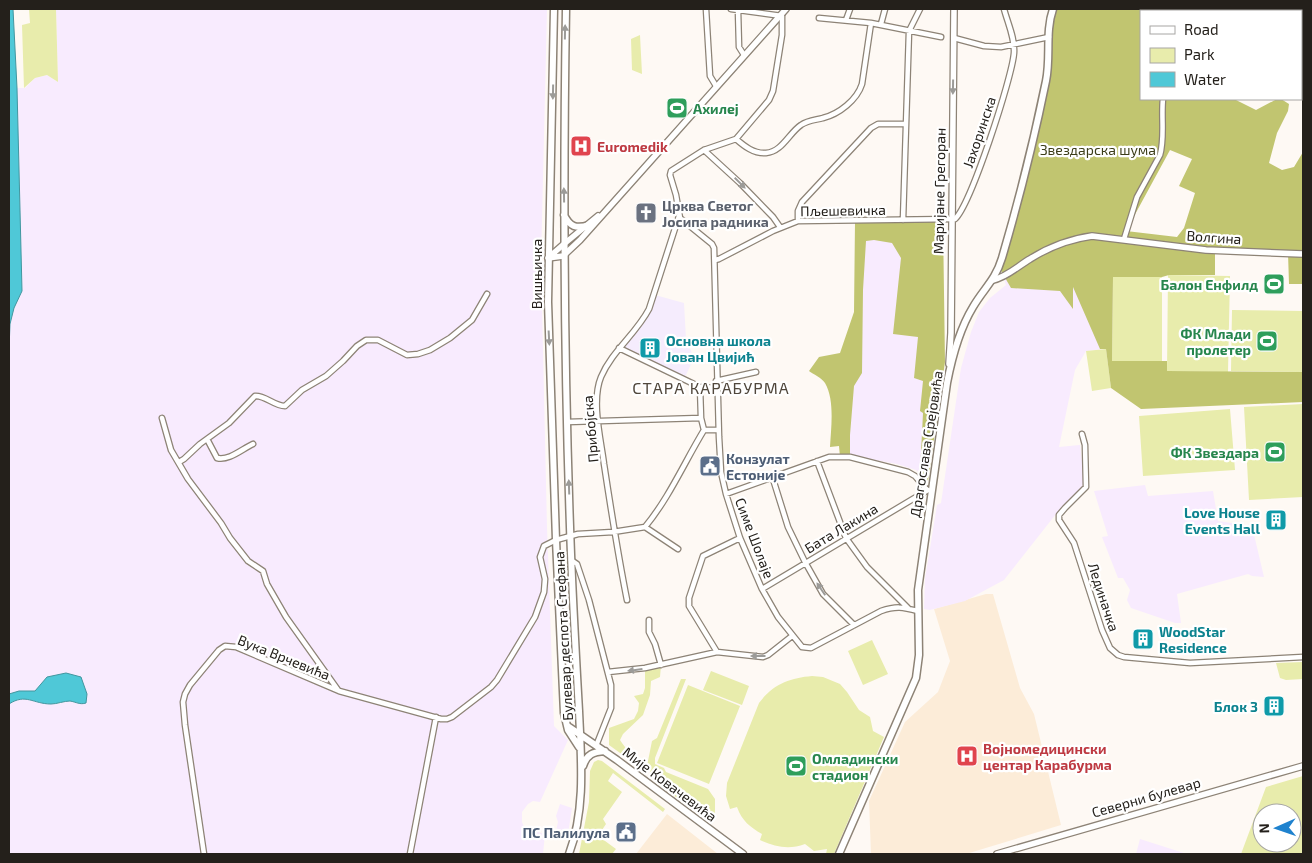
<svg xmlns="http://www.w3.org/2000/svg" width="1312" height="863" viewBox="0 0 1312 863" font-family="'Exo 2',sans-serif">
  <rect width="100%" height="100%" fill="#fef9f4"/>
  <path fill="#fcecd8" d="M986 594H993L1020 688 1034 714 1061 825 966 854H871L869 801 905 722 938 692 950 661 934 609Z
    M667 814 718 854H636Z"/>
  <path fill="#f8ebfe" d="M56 9H547L541 262 547 527 554 726 568 740 540 802 533 801 528 804 522 812V822L525 829 545 834 543 854H9V704L16 700 24 698 47 704H58L68 701 83 704 47 677 35 691H19L9 694V349L10 324 14 308 22 291 17 88H25L35 78 47 75 58 82Z
    M861 236 941 245 927 480 916 470 897 464 842 454 856 373Z
    M1125 244 1113 278 1112 348 1086 351 1075 370 1059 447 1080 445 1084 480 1082 487 1056 514 1004 580 965 601 930 610 924 609 925 579 937 505 941 503 961 368 971 332 979 312 990 298 1006 285 1004 279Z
    M1145 485 1148 496 1213 491 1218 521 1252 526 1264 577 1252 576 1248 574 1177 594 1181 623H1175L1131 608 1127 600 1130 590 1123 578H1118L1102 537 1108 536 1094 491Z
    M560 804 572 808 568 834 556 831 558 822 556 816Z
    M1140 839 1187 854H1136Z"/>
  <path fill="#f5ecfd" d="M655 295 684 303 686 339 694 358 685 377 623 348 637 329Z"/>
  <path fill="#e8ecac" fill-rule="evenodd" d="M29 9H56L58 82 47 75 35 78 24 88 22 25 30 23Z
    M640 35 642 74 632 70 631 39Z
    M1168 275 1230 276 1228 372 1167 371Z
    M1113 277H1162V361H1112Z
    M1232 310 1303 311V372L1231 371Z
    M1106 349 1111 388 1092 391 1086 351Z
    M1303 404V497L1249 500 1244 407Z
    M1230 409 1235 470 1143 476 1139 416Z
    M872 640 888 674 863 685 848 651Z
    M1303 662V679L1286 680 1280 678 1276 663Z
    M661 665 660 677 651 681 650 695 643 715 623 734 620 740C626 750 634 755 638 766L609 745V728L634 719 638 711 639 703 634 696 643 694 645 688V668Z
    M711 671 749 686 742 705 703 690Z
    M812 676 823 677 840 684 847 692 859 710 870 717 873 731 884 737 834 854H826L827 849 814 851 805 844C789 850 775 847 760 840L762 834C750 827 742 821 737 807L730 809 726 796 727 783 759 703C773 684 790 678 812 676Z
    M681 679H686L655 758V764L664 768 666 772 708 789 715 799V820L706 815 702 816 658 784 647 766 652 741 657 738Z
    M688 685 740 706 709 784 657 763Z
    M598 760 602 761 665 809 663 812 613 773 608 781 622 792 603 819 606 824 600 833 601 838 616 849 612 854H579L589 802 590 771 594 762Z
    M1303 776V854H1241L1266 787ZM1262 813H1292V843H1262Z"/>
  <path fill="#c1c570" fill-rule="evenodd" d="M1057 9H1145L1149 11H1141V99H1234L1256 110 1277 99H1281L1289 104 1288 111 1277 133 1269 163 1282 170 1294 167 1303 152V284H1289L1288 253 1215 250V275H1169L1162 277H1113L1112 361H1167V371L1303 372V402L1141 409 1111 388 1106 349H1100L1073 287V309L1060 291 1011 288 1000 269 1049 77 1053 23ZM1170 150 1192 159 1179 186 1195 193 1184 228 1177 237 1126 231Z
    M1153 9H1297L1294 11H1151Z
    M855 222H943L945 362 928 481 920 473 923 413 920 411 923 381 914 378 918 337 893 334 901 258 892 243 874 240 866 241 863 290 862 373 854 386 850 435V457H840L839 446 830 447C831 428 835 400 825 383 822 378 813 374 809 371L819 357 840 353 854 312Z"/>
  <path fill="#4fc8d7" stroke="#42969f" d="M9 9H13L17 88 22 291 14 308 10 324 9 349Z
    M66 673 81 677 87 694 86 703C80 705 76 702 70 701 64 701 57 704 51 704 33 704 26 693 9 704V694L19 691H35L47 677Z"/>
  <g fill="none" stroke-linecap="round" stroke-linejoin="round">
    <g stroke="#8d8376" stroke-width="7">
      <path id="minor" d="M706 9 710 76 716 86
        M731 9 782 16V35L773 91 769 100 736 139 704 150 671 171 670 175 676 195 680 218 712 244 714 248 719 437 721 472 726 494 740 538 762 589 778 617 802 647 811 648 881 611C896 606 902 607 918 611
        M1166 9 1167 11
        M738 10 739 47 744 55
        M819 18 871 23 941 37
        M846 20 850 9
        M881 24 885 9
        M954 38 984 46 1001 47 1049 37
        M736 139C744 146 754 154 766 153 782 152 789 133 801 125 808 120 816 120 823 118 839 114 857 100 862 84L871 23
        M704 150 740 183 773 217 780 227
        M903 220 909 31 920 9
        M798 221V211L802 202 871 128 878 124H906
        M1124 239 1137 197 1160 155C1165 138 1161 117 1163 99
        M715 260 719 259 773 231 798 221 955 219C971 204 1012 78 1014 53 1015 38 1008 24 1004 9
        M619 348 700 387 717 388
        M716 381 756 372
        M700 387 701 418 704 430
        M162 418 171 450 188 479 221 523 230 538 248 561 263 571 267 584 286 617 338 690
        M567 422 701 418
        M1082 434 1085 445 1086 487 1065 508 1059 515V520L1074 543 1102 630 1110 648 1118 655 1124 657 1190 663 1303 657
        M207 439 217 458C229 461 242 449 253 444
        M817 461 846 538 867 567 908 608
        M179 462 184 459 200 444 229 423 255 396C265 395 274 406 285 406L302 390 326 376 343 361 357 346 366 340H378L407 355 418 354 430 350 450 338 472 320 487 294
        M773 479 788 527 805 562 823 594 854 625
        M726 494 829 457H850L908 472 915 476 927 490
        M645 527 678 549
        M571 560 577 564 589 600 611 685V708L596 746
        M762 589 928 490
        M627 600C618 555 611 510 604 464 601 440 591 401 601 377 612 351 636 334 649 309L679 216
        M649 620V632L655 644 661 665
        M717 652 689 606V598L703 556 740 538
        M608 672 645 668 717 652 763 657 768 655 792 636
        M204 854 185 725 183 702 185 694 190 685 219 650 225 646 236 647 339 691 441 719H447L452 717 491 687 497 680 535 617 544 592 545 579 540 557 544 546 556 540 578 534 613 532 645 527C669 498 684 463 704 430H718
        M410 854 436 717"/>
    </g>
    <g stroke="#8d8376" stroke-width="8">
      <path id="tertiary" d="M548 258 563 256 580 240 786 9
        M548 258 564 244 598 216
        M993 280C1007 277 1018 266 1030 259 1049 247 1070 239 1092 236L1206 250 1303 254
        M949 364 951 333 954 9
        M997 854 1303 766"/>
    </g>
    <g stroke="#8d8376" stroke-width="9">
      <path id="secondary" d="M554 9 548 302 556 540 564 713 568 730 579 747
        M566 9C563 191 564 372 571 554 573 606 576 658 579 711 581 758 586 809 569 854
        M564 215C570 227 576 229 589 225
        M569 727 617 760 743 854
        M583 766C587 754 593 752 605 751
        M839 854 916 678 919 655 918 590 947 383C952 357 959 330 973 307 984 288 995 281 1002 258 1019 200 1034 140 1046 81 1051 57 1045 32 1053 9"/>
    </g>
    <use href="#minor" stroke="#fff" stroke-width="4.5"/>
    <use href="#tertiary" stroke="#fff" stroke-width="5.5"/>
    <use href="#secondary" stroke="#fff" stroke-width="6"/>
  </g>
  <defs><path id="oneway-solid" d="M-6-.8H1V-3.2L6.5 0L1 3.2V.8H-6Z" transform="scale(1.25)"/></defs>
  <g fill="#9c9b98">
    <use href="#oneway-solid" transform="translate(565 32) rotate(-89)"/>
    <use href="#oneway-solid" transform="translate(953 87) rotate(91)"/>
    <use href="#oneway-solid" transform="translate(553 92) rotate(91)"/>
    <use href="#oneway-solid" transform="translate(740 183) rotate(45)"/>
    <use href="#oneway-solid" transform="translate(564 195) rotate(-91)"/>
    <use href="#oneway-solid" transform="translate(549 338) rotate(87)"/>
    <use href="#oneway-solid" transform="translate(569 487) rotate(-92)"/>
    <use href="#oneway-solid" transform="translate(821 589) rotate(-124)"/>
    <use href="#oneway-solid" transform="translate(758 656) rotate(180)"/>
    <use href="#oneway-solid" transform="translate(635 670) rotate(173)"/>
  </g>
  <defs>
    <g id="stadium-square" transform="scale(1.125)"><rect x="-9" y="-9" width="18" height="18" rx="4" fill="#2e9e5b" stroke="#fff"/><path d="M0-5a6.5 5 0 1 0 0 10a6.5 5 0 1 0 0-10ZM-3.5-1.8h7v3.6h-7Z" fill="#fff"/></g>
    <g id="hospital-square" transform="scale(1.125)"><rect x="-9" y="-9" width="18" height="18" rx="4" fill="#e0444e" stroke="#fff"/><path d="M-5-5h3v3.5h4V-5h3V5h-3V1.5h-4V5h-3Z" fill="#fff"/></g>
    <g id="church-square" transform="scale(1.125)"><rect x="-9" y="-9" width="18" height="18" rx="4" fill="#6b7280" stroke="#fff"/><path d="M-1.2-6h2.4v3.5h3.3v2.4h-3.3V6h-2.4V-.1h-3.3v-2.4h3.3Z" fill="#fff"/></g>
    <g id="building-square" transform="scale(1.125)"><rect x="-9" y="-9" width="18" height="18" rx="4" fill="#0f9aa8" stroke="#fff"/><path d="M-4-6H4V6H1V3H-1V6H-4ZM-2.5-4.3h1.7v1.8h-1.7ZM.8-4.3h1.7v1.8H.8ZM-2.5-1h1.7V.8h-1.7ZM.8-1h1.7V.8H.8Z" fill="#fff"/></g>
    <g id="civic-square" transform="scale(1.125)"><rect x="-9" y="-9" width="18" height="18" rx="4" fill="#5c6f8a" stroke="#fff"/><path d="M-.6-6.5H3V-4.5H.6V-3L4-1V1h2V6H-6V1h2V-1L-.6-3ZM-1.2 2.5V6h2.4V2.5Z" fill="#fff"/></g>
  </defs>
  <g fill-rule="evenodd">
    <use href="#stadium-square" x="677" y="108"/>
    <use href="#hospital-square" x="581" y="146"/>
    <use href="#church-square" x="646" y="213"/>
    <use href="#stadium-square" x="1274" y="284"/>
    <use href="#stadium-square" x="1267" y="341"/>
    <use href="#building-square" x="650" y="348"/>
    <use href="#stadium-square" x="1275" y="452"/>
    <use href="#civic-square" x="710" y="466"/>
    <use href="#building-square" x="1276" y="520"/>
    <use href="#building-square" x="1143" y="639"/>
    <use href="#building-square" x="1274" y="706"/>
    <use href="#hospital-square" x="967" y="756"/>
    <use href="#stadium-square" x="796" y="766"/>
    <use href="#civic-square" x="626" y="832"/>
  </g>
  <g text-anchor="middle" dominant-baseline="central" stroke-width="4.5" stroke-linejoin="round" paint-order="stroke">
    <g font-size="14" font-weight="bold" fill="#27864d" stroke="#fff" text-anchor="end">
      <text x="693" y="108" text-anchor="start">Ахилеј</text>
      <text x="1258" y="284">Балон Енфилд</text>
      <text x="1251" y="333">ФК Млади<tspan x="1251" dy="16">пролетер</tspan></text>
      <text x="1259" y="452">ФК Звездара</text>
      <text x="812" y="758" text-anchor="start">Омладински<tspan x="812" dy="16">стадион</tspan></text>
    </g>
    <g font-size="14" fill="#24201b" stroke="#fff">
      <text transform="translate(979 132) rotate(-71)">Јахоринска</text>
      <text transform="translate(939 191) rotate(-89)">Маријане Грегоран</text>
      <text transform="translate(843 210) rotate(-1)">Пљешевичка</text>
      <text transform="translate(1214 237) rotate(4)">Волгина</text>
      <text transform="translate(536 274) rotate(-90)">Вишњичка</text>
      <text transform="translate(590 429) rotate(-95)">Прибојска</text>
      <text transform="translate(926 444) rotate(-81)">Драгослава Срејовића</text>
      <text transform="translate(841 528) rotate(-31)">Бата Лакина</text>
      <text transform="translate(755 538) rotate(69)">Симе Шолаје</text>
      <text transform="translate(1104 597) rotate(72)">Лединачка</text>
      <text transform="translate(563 636) rotate(-93)">Булевар деспота Стефана</text>
      <text transform="translate(284 657) rotate(22)">Вука Врчевића</text>
      <text transform="translate(670 784) rotate(37)">Мије Ковачевића</text>
      <text transform="translate(1146 797) rotate(-16)">Северни булевар</text>
    </g>
    <g font-size="14" font-weight="bold" fill="#be3a42" stroke="#fff" text-anchor="start">
      <text x="597" y="146">Euromedik</text>
      <text x="983" y="748">Војномедицински<tspan x="983" dy="16">центар Карабурма</tspan></text>
    </g>
    <g font-size="14" fill="#3c3d19" stroke="#fff">
      <text x="1098" y="149">Звездарска шума</text>
    </g>
    <g font-size="14" font-weight="bold" fill="#5b616d" stroke="#fff" text-anchor="start">
      <text x="662" y="205">Црква Светог<tspan x="662" dy="16">Јосипа радника</tspan></text>
    </g>
    <g font-size="14" font-weight="bold" fill="#0d838f" stroke="#fff" text-anchor="start">
      <text x="666" y="340">Основна школа<tspan x="666" dy="16">Јован Цвијић</tspan></text>
      <text x="1260" y="512" text-anchor="end">Love House<tspan x="1260" dy="16">Events Hall</tspan></text>
      <text x="1159" y="631">WoodStar<tspan x="1159" dy="16">Residence</tspan></text>
      <text x="1258" y="706" text-anchor="end">Блок 3</text>
    </g>
    <g font-size="14" font-weight="bold" fill="#4e5e75" stroke="#fff" text-anchor="start">
      <text x="726" y="458">Конзулат<tspan x="726" dy="16">Естоније</tspan></text>
      <text x="610" y="832" text-anchor="end">ПС Палилула</text>
    </g>
    <g font-size="16" letter-spacing="1" fill="#50473c" stroke="#fff">
      <text x="711" y="387">СТАРА КАРАБУРМА</text>
    </g>
  </g>
  <rect width="1312" height="863" fill="none" stroke="#24201b" stroke-width="20"/>
  <rect x="1140" y="10" width="162" height="90" fill="#ffffff" stroke="#a7a6a4"/>
  <rect x="1150" y="26" width="25" height="8" fill="#ffffff" stroke="#a7a6a4"/>
  <text x="1184" y="35" font-size="15" fill="#24201b">Road</text>
  <rect x="1150" y="48" width="25" height="15" fill="#e8ecac" stroke="#a7a6a4"/>
  <text x="1184" y="60" font-size="15" fill="#24201b">Park</text>
  <rect x="1150" y="72" width="25" height="15" fill="#4fc8d7" stroke="#a7a6a4"/>
  <text x="1184" y="85" font-size="15" fill="#24201b">Water</text>
  <g transform="translate(1277 828) rotate(268)"><circle r="24" fill="#ffffff" stroke="#a7a6a4"/>
  <path d="M0-4L9 19L0 12L-9 19Z" fill="#1f82ce"/>
  <text y="-8" font-size="14" font-weight="bold" text-anchor="middle" fill="#24201b">N</text>
  </g>
</svg>
